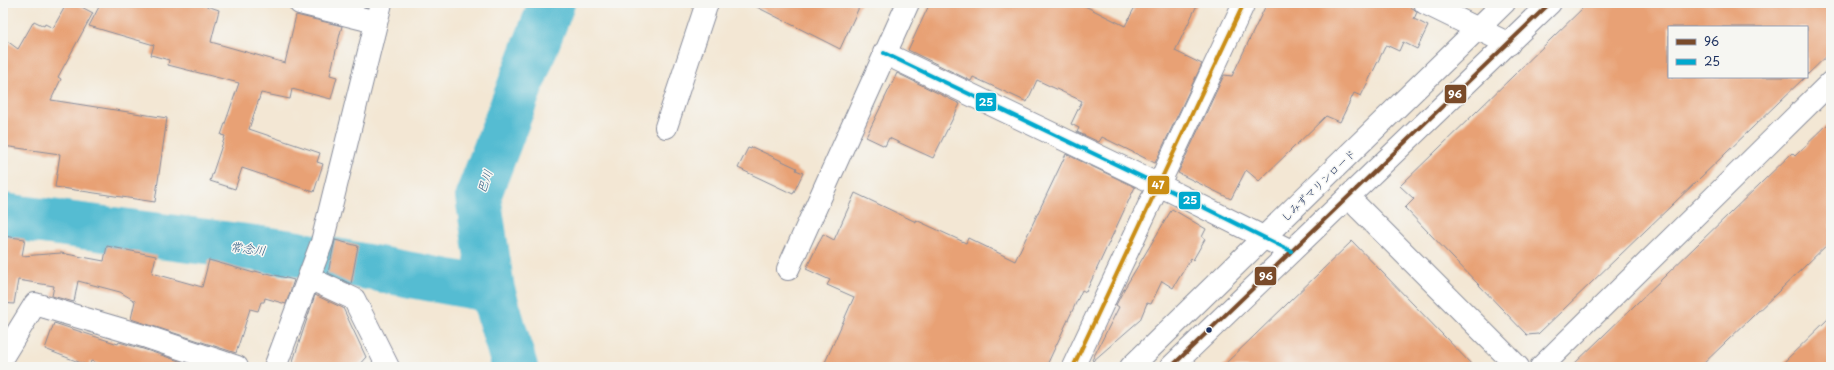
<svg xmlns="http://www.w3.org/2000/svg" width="1834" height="370" viewBox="0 0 1834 370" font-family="'Playpen Sans','Klee One',sans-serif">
  <rect width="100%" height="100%" fill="#f6f6f2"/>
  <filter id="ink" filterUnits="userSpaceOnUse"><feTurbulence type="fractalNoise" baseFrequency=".025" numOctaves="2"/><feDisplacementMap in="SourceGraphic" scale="8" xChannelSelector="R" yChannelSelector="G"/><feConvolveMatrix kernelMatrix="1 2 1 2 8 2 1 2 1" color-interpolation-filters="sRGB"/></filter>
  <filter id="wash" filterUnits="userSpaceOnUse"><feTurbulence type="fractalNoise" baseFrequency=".012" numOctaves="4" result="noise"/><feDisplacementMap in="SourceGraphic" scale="16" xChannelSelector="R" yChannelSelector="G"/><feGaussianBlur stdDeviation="0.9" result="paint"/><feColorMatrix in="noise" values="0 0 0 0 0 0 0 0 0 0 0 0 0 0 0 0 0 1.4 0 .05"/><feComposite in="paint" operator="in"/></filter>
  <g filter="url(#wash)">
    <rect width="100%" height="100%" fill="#f3e7d4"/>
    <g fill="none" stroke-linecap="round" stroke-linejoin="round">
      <path stroke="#55bcd2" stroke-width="46" d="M3 216 292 253 492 290
        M515 367 492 290 478 196 552 3"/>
    </g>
    <g id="blocks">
      <path fill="#e8a175" d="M67 3H74L93 13 58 77 61 79 51 100 167 118 155 202 55 187 60 154 3 146V38L18 49 34 21 44 26 45 24 53 28Z
        M101 3H198L219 10 211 42 285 63 296 15 342 26 330 75 337 77 331 99 292 89 290 99 261 93 249 129 320 153 317 162 323 164 314 192 242 168 235 189 210 181 225 136 221 135 239 83 168 65 169 60 151 55 154 45 89 26Z
        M749 3H861L840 49Z
        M930 3H1079L1125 26 1137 3H1198L1175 51 1202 64 1155 163 1102 137 1099 142 1077 132 1079 128 1071 124 1082 101 1037 80 1027 102 973 77 971 81 908 50Z
        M1267 3H1402L1414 9 1417 12 1414 19 1428 26 1417 49 1403 42 1399 51 1386 45 1361 96 1354 93 1340 122 1326 116 1259 181 1246 170 1231 199 1178 173 1224 75 1232 76Z
        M1588 3H1831V52L1807 75V27H1669V77H1805L1538 334 1527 335 1405 208 1414 199 1400 186Z
        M897 73 960 104 933 158 889 138 885 146 866 137Z
        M1831 121V241L1700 367H1571L1792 153 1795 156Z
        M752 147 797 168 796 170 803 173 793 194 738 168 748 148 751 149Z
        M1066 154 1135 187 1086 292 1082 290 1046 367H823L854 297 827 285 830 280 806 269 823 234 834 240 855 193 916 222V220L966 243 968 238 1015 261Z
        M1172 209 1206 229 1202 237 1205 239 1193 260 1191 258 1173 288 1162 281 1151 304 1147 303 1140 320 1093 361 1092 360 1119 307 1116 305 1123 291Z
        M3 236 25 239 22 256 61 253 104 261 107 246 156 256 152 273 202 287 209 260 254 273 255 271 266 274 267 273 294 280 286 304 265 298 264 302H261L258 311 250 309 236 353 131 319 135 301 120 292 78 281 74 302 52 296 54 286 18 280 14 304 3 303Z
        M335 240 358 246 351 284 328 273Z
        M1352 241 1474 367H1222Z
        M315 295 343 308 366 357 357 367H291Z
        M1831 316V367H1779Z
        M54 323 118 344 119 342 143 349 197 367H108L91 361 89 366 45 349Z"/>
    </g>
  </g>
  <g filter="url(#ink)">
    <use href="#blocks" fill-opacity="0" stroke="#878b99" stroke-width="1"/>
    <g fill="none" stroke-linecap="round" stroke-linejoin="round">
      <g stroke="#878b99" stroke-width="24">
        <path id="minor" d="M300 3 376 22
          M1425 3 1509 44
          M884 53 1159 185 1291 251
          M666 127 707 3
          M1348 197 1518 367
          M788 269 908 3
          M309 278 354 299 388 367
          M3 356 35 304 147 337 237 367
          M275 367 322 242 381 3
          M1073 367 1244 3
          M1541 367 1831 82"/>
      </g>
      <g stroke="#878b99" stroke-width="24">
        <path id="highway" d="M1131 367 1504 3
          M1171 367 1550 3"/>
      </g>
      <use href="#minor" stroke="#fff" stroke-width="22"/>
      <use href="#highway" stroke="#fff" stroke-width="22"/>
      <g stroke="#f6f6f2" stroke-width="7">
        <path id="bus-1" d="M1171 367 1550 3"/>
      </g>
      <g stroke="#f6f6f2" stroke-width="7">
        <path id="bus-2" d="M884 53 1159 185 1291 251"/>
      </g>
      <g stroke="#f6f6f2" stroke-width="7">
        <path id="bus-3" d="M1073 367 1244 3"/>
      </g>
      <use href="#bus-1" stroke="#7a4b2a" stroke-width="4"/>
      <use href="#bus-2" stroke="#00a9ce" stroke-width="4"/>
      <use href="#bus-3" stroke="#cb8e13" stroke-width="4"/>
    </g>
  </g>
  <circle fill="#1b2f5e" stroke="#f6f6f2" stroke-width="1.5" cx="1209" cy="330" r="3.5"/>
  <g text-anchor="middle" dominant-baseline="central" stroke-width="3" stroke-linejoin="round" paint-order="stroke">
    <g font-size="11" fill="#1b2f5e" stroke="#f6f6f2">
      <text transform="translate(1318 185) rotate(-44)">しみずマリンロード</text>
    </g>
    <g font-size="12" font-style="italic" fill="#2c5981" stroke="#f6f6f2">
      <text transform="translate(484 181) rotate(-71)">巴川</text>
      <text transform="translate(248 248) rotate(7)">常念川</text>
    </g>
  </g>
  <g stroke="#f6f6f2" stroke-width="1.5">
    <rect x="1444" y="84" width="23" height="20" rx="4" fill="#7a4b2a"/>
    <rect x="975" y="92" width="22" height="20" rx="4" fill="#00a9ce"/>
    <rect x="1147" y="175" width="23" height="20" rx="4" fill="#cb8e13"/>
    <rect x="1178" y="191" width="23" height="19" rx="4" fill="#00a9ce"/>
    <rect x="1254" y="266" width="23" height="20" rx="4" fill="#7a4b2a"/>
  </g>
  <g font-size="11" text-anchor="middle" font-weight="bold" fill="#fff">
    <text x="1455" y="98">96</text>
    <text x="986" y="106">25</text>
    <text x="1158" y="189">47</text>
    <text x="1190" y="204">25</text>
    <text x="1266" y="280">96</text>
  </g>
  <rect width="1834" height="370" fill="none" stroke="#f6f6f2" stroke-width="16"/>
  <rect x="1668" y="26" width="140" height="52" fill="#f6f6f2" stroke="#9ea6b7"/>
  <rect x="1676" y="39" width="20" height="6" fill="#7a4b2a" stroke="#9ea6b7"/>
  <text x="1704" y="46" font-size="12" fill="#1b2f5e">96</text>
  <rect x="1676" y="59" width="20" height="6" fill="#00a9ce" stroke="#9ea6b7"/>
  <text x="1704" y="66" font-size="12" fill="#1b2f5e">25</text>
</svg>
